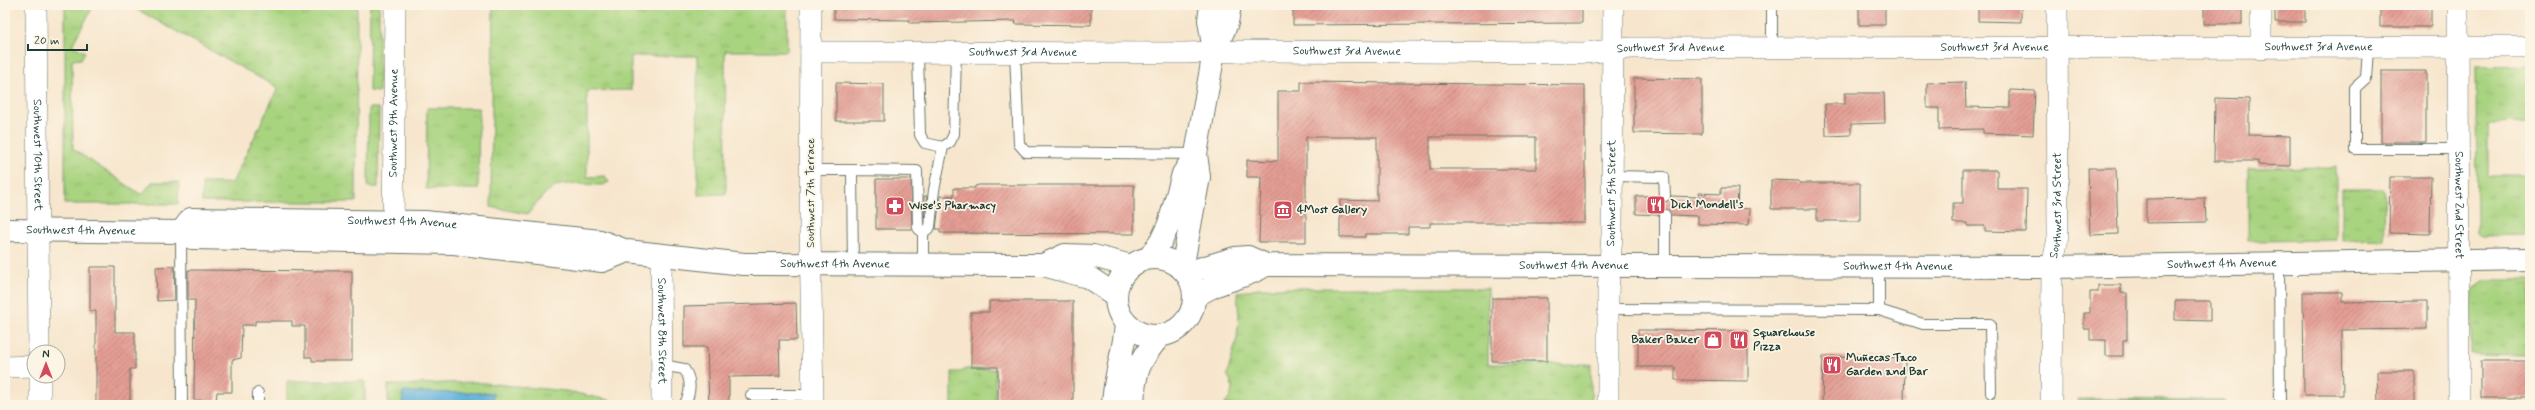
<svg xmlns="http://www.w3.org/2000/svg" width="2535" height="410" viewBox="0 0 2535 410" font-family="Mynerve,sans-serif">
  <defs>
    <pattern id="grass-tufts" width="24" height="20" patternUnits="userSpaceOnUse"><rect width="24" height="20" fill="#a8d37f"/><path d="M3 7l-1-3M5 7V3M7 7l1-3M15 17l-1-3M17 17v-4M19 17l1-3" fill="none" stroke="#90b66e"/></pattern>
    <pattern id="forest-firs" width="22" height="20" patternUnits="userSpaceOnUse"><rect width="22" height="20" fill="#86b56e"/><path d="M5 1l3.5 6h-7zM16 11l3.5 6h-7z" fill="#6d945b"/></pattern>
    <pattern id="building-hatch" width="6" height="6" patternUnits="userSpaceOnUse"><rect width="6" height="6" fill="#e49e94"/><path d="M-1 1l2-2M0 6l6-6M5 7l2-2" fill="none" stroke="#b8827a"/></pattern>
  </defs>
  <rect width="100%" height="100%" fill="#fcf5e5"/>
  <filter id="ink" filterUnits="userSpaceOnUse"><feTurbulence type="fractalNoise" baseFrequency=".025" numOctaves="2"/><feDisplacementMap in="SourceGraphic" scale="8" xChannelSelector="R" yChannelSelector="G"/><feConvolveMatrix kernelMatrix="1 2 1 2 8 2 1 2 1" color-interpolation-filters="sRGB"/></filter>
  <filter id="wash" filterUnits="userSpaceOnUse"><feTurbulence type="fractalNoise" baseFrequency=".012" numOctaves="4" result="noise"/><feDisplacementMap in="SourceGraphic" scale="16" xChannelSelector="R" yChannelSelector="G"/><feGaussianBlur stdDeviation="0.9" result="paint"/><feColorMatrix in="noise" values="0 0 0 0 0 0 0 0 0 0 0 0 0 0 0 0 0 1.4 0 .05"/><feComposite in="paint" operator="in"/></filter>
  <g filter="url(#wash)">
    <rect width="100%" height="100%" fill="#f7e6cd"/>
    <path fill="url(#grass-tufts)" stroke="#64885a" d="M65 5H94L72 45 85 52 81 59 72 60 73 149 142 195 152 182H179L178 204H65Z
      M129 5H357L356 202H202V183H232L278 88Z
      M370 5H379V92L369 91Z
      M493 5H787V51H725L726 194 698 195 697 56H631V90L587 91V177L605 176 609 182 603 185C559 184 556 177 528 214L491 207Z
      M2530 66V123L2488 124V175H2530V235L2481 236 2477 233 2476 67Z
      M369 108H379L378 187H368Z
      M427 108H479L478 189H426Z
      M2336 167V240L2248 241V168Z
      M2342 189H2382L2384 191 2385 240 2342 241Z
      M2485 280H2530V355L2471 354 2472 289Z
      M1257 288H1488V364H1591V405H1223C1233 398 1235 384 1227 375L1237 338 1239 315 1237 293Z
      M966 369H995V405H952V372H961Z
      M287 381H365V405H287Z
      M475 382 566 391 632 405H388V385Z"/>
    <path fill="url(#forest-firs)" stroke="#527951" d="M2078 399 2224 400V405H2078Z"/>
    <path fill="#60b1db" stroke="#407788" d="M403 392 493 393V405H402Z"/>
    <g id="blocks">
      <path fill="url(#building-hatch)" fill-rule="evenodd" d="M834 5H1091V25L1015 24 1016 21 909 23V20L834 19Z
        M1293 5H1582V23L1293 25Z
        M1859 5H1885V25H1859Z
        M1978 5H2021V22L1978 21Z
        M2204 5H2242V24H2204Z
        M2275 5H2305V22H2275Z
        M2380 5H2431V27H2380Z
        M2381 71H2426V142H2381Z
        M1634 78 1702 79V134L1634 133Z
        M1301 82 1585 85V223H1430V227H1408V234H1365V237H1340V200L1377 201V137H1306V242H1259L1261 177H1247V160L1278 161V91H1301ZM1430 137H1536V169H1430Z
        M1965 82 1966 107 2010 108V90L2035 91 2033 135 1983 133V129L1939 130V108H1927V83Z
        M836 83 884 84V121H836Z
        M1845 93H1884L1885 123 1851 124V135L1826 136 1825 104H1845Z
        M2215 98 2249 99V135L2290 136V166L2258 165V161H2214Z
        M2088 168H2116L2118 234 2090 235Z
        M1963 170H1997V189H2027L2026 232 1985 231V226H1967V223H1953V203H1963Z
        M2390 177H2431L2430 234 2389 233Z
        M876 179H911L912 229H876Z
        M1771 180 1799 181V183H1860V221H1817V209H1771Z
        M979 185H1134V234L940 233V229H936L940 196H954V188H975V186Z
        M1721 188H1738L1737 208 1750 209 1749 225 1698 224V216L1671 215 1665 209 1661 210 1659 215 1636 214V196H1658L1662 202H1666L1671 196 1699 197V193L1721 194Z
        M924 196H927L924 219Z
        M2205 198 2206 222 2146 223V199Z
        M174 266 175 300 157 301 156 267Z
        M90 267H115V332H135V369H130V405H96V311H90Z
        M188 270 352 271V361H312V357H305V326H292V321H255V325H242L241 358 232 360V392H217L216 401 194 400 195 300H188Z
        M2098 285H2121V293H2127V340H2123V356H2106V340H2090V329H2084V313H2090V292H2098Z
        M2303 292H2342V302L2427 301V329L2342 330 2343 395H2304Z
        M1492 298H1547V361H1492Z
        M989 301H1073V405H998V367H971V312H989Z
        M2175 301H2210V321L2175 320Z
        M796 303 797 340H779L780 376 729 377V405H709L707 347H684V306Z
        M1638 330 1748 331V381L1675 380V367H1638Z
        M1823 356 1905 358 1904 403 1822 405Z
        M2481 361H2530V398H2481Z
        M2377 371H2414V405H2378Z"/>
    </g>
  </g>
  <g filter="url(#ink)">
    <use href="#blocks" fill-opacity="0" stroke="#6b786a" stroke-width="1"/>
    <g fill="none" stroke-linecap="round" stroke-linejoin="round">
      <g stroke="#6b786a" stroke-width="12">
        <path id="service" d="M1772 5V48
          M2368 49 2366 78 2355 88V149H2459
          M918 52 920 135 925 143 943 147 950 142 954 134 956 52
          M1015 53 1019 144 1026 152 1196 154
          M811 170H852L853 266
          M852 170 917 171 918 228 923 233
          M1612 176 1664 177 1665 196
          M1665 215V266
          M181 232 182 405
          M2279 263 2280 405
          M923 265V233L930 227 934 190 943 147
          M1879 267V310
          M1609 309 1879 310 1923 324H1990L1991 393
          M662 365 684 369C692 380 691 394 684 405
          M258 393V405
          M751 395H813"/>
      </g>
      <g stroke="#6b786a" stroke-width="22">
        <g id="minor">
          <path id="s1" d="M36 5 39 352"/>
          <path d="M811 5 810 231 813 405"/>
          <path d="M2261 5V49"/>
          <path id="s2" d="M2458 5 2459 405"/>
          <path id="s3" d="M811 52 1184 53 1245 51 1584 53 1631 48 2530 47"/>
          <path id="s4" d="M393 238 395 5"/>
          <path id="s5" d="M661 256 662 405"/>
          <path d="M5 367 34 366"/>
          <path d="M40 376V405"/>
          <path id="s6" d="M1608 405V292L1612 234 1613 5"/>
          <path id="s7" d="M2051 405 2052 267 2058 238 2057 5"/>
        </g>
      </g>
      <g stroke="#6b786a" stroke-width="24">
        <g id="tertiary">
          <path d="M1211 5 1209 20 1214 52"/>
          <path id="s8" d="M5 230 181 232 192 238 454 243 602 261 627 251"/>
          <path id="s9" d="M181 232 191 219 425 222 600 241 627 251 744 264 1043 265 1088 277 1115 295"/>
          <circle cx="1155" cy="297" r="39"/>
          <path d="M1149 258 1161 241 1169 224 1183 174 1196 154"/>
          <path d="M1043 265 1065 255 1093 256 1131 266"/>
          <path d="M1182 269 1199 177 1196 154 1214 52 1227 23 1230 5"/>
          <path id="s10" d="M1186 273 1235 258 1248 257 1266 265 2052 267 2530 259"/>
          <path d="M1194 298C1220 278 1241 281 1266 265"/>
          <path d="M1113 405C1114 377 1124 352 1126 324"/>
          <path d="M1133 405C1134 373 1139 360 1160 336"/>
        </g>
      </g>
      <use href="#service" stroke="#fff" stroke-width="10"/>
      <use href="#minor" stroke="#fff" stroke-width="21"/>
      <use href="#tertiary" stroke="#fff" stroke-width="22"/>
    </g>
  </g>
  <defs>
    <g id="restaurant-square" transform="scale(1)"><rect x="-9" y="-9" width="18" height="18" rx="4" fill="#d1495b" stroke="#fcf5e5"/><path d="M-5-6h1v4h1v-4h1v4h1v-4h1v5L-1.5 .5V6h-2V.5L-5-1ZM5-6V6H3V1.5H1.5Q1.5-4 5-6Z" fill="#fff"/></g>
    <g id="pharmacy-square" transform="scale(1)"><rect x="-9" y="-9" width="18" height="18" rx="4" fill="#d1495b" stroke="#fcf5e5"/><path d="M-2-6h4v4h4v4h-4v4h-4v-4h-4v-4h4Z" fill="#fff"/></g>
    <g id="museum-square" transform="scale(1)"><rect x="-9" y="-9" width="18" height="18" rx="4" fill="#d1495b" stroke="#fcf5e5"/><path d="M0-6L6-3V-2H-6V-3ZM-5-1h2V3h-2ZM-1-1h2V3h-2ZM3-1h2V3H3ZM-6 4H6V6H-6Z" fill="#fff"/></g>
    <g id="shop-square" transform="scale(1)"><rect x="-9" y="-9" width="18" height="18" rx="4" fill="#d1495b" stroke="#fcf5e5"/><path d="M-5-2.5h2.3a2.7 3.5 0 0 1 5.4 0H5L5.5 6h-11ZM-1.5-2.5h3a1.5 2.3 0 0 0-3 0Z" fill="#fff"/></g>
  </defs>
  <g fill-rule="evenodd">
    <use href="#restaurant-square" x="1656" y="205"/>
    <use href="#pharmacy-square" x="895" y="206"/>
    <use href="#museum-square" x="1283" y="210"/>
    <use href="#shop-square" x="1713" y="340"/>
    <use href="#restaurant-square" x="1739" y="340"/>
    <use href="#restaurant-square" x="1832" y="365"/>
  </g>
  <g text-anchor="middle" dominant-baseline="central" stroke-width="3.5" stroke-linejoin="round" paint-order="stroke">
    <g font-size="12" fill="#1f3d34" stroke="#fcf5e5">
      <text stroke="none"><textPath href="#s3" startOffset="860">Southwest 3rd Avenue</textPath></text>
      <text stroke="none"><textPath href="#s3" startOffset="1184">Southwest 3rd Avenue</textPath></text>
      <text stroke="none"><textPath href="#s3" startOffset="1508">Southwest 3rd Avenue</textPath></text>
      <text stroke="none"><textPath href="#s3" startOffset="536">Southwest 3rd Avenue</textPath></text>
      <text stroke="none"><textPath href="#s3" startOffset="212">Southwest 3rd Avenue</textPath></text>
      <text stroke="none"><textPath href="#s4" startOffset="115">Southwest 9th Avenue</textPath></text>
      <text stroke="none"><textPath href="#s1" startOffset="150">Southwest 10th Street</textPath></text>
      <text transform="translate(811 193) rotate(-90)">Southwest 7th Terrace</text>
      <text stroke="none"><textPath href="#s6" startOffset="212">Southwest 5th Street</textPath></text>
      <text stroke="none"><textPath href="#s7" startOffset="200">Southwest 3rd Street</textPath></text>
      <text stroke="none"><textPath href="#s2" startOffset="200">Southwest 2nd Street</textPath></text>
      <text stroke="none"><textPath href="#s9" startOffset="228">Southwest 4th Avenue</textPath></text>
      <text stroke="none"><textPath href="#s8" startOffset="76">Southwest 4th Avenue</textPath></text>
      <text stroke="none"><textPath href="#s10" startOffset="1040">Southwest 4th Avenue</textPath></text>
      <text stroke="none"><textPath href="#s9" startOffset="664">Southwest 4th Avenue</textPath></text>
      <text stroke="none"><textPath href="#s10" startOffset="392">Southwest 4th Avenue</textPath></text>
      <text stroke="none"><textPath href="#s10" startOffset="716">Southwest 4th Avenue</textPath></text>
      <text stroke="none"><textPath href="#s5" startOffset="75">Southwest 8th Street</textPath></text>
    </g>
    <g font-size="12" font-weight="bold" fill="#1f3d34" stroke="#fcf5e5" text-anchor="start">
      <text x="1670" y="205">Dick Mondell's</text>
      <text x="909" y="206">Wise's Pharmacy</text>
      <text x="1297" y="210">4Most Gallery</text>
      <text x="1753" y="333">Squarehouse<tspan x="1753" dy="14">Pizza</tspan></text>
      <text x="1699" y="340" text-anchor="end">Baker Baker</text>
      <text x="1846" y="358">Muñecas Taco<tspan x="1846" dy="14">Garden and Bar</tspan></text>
    </g>
  </g>
  <rect width="2535" height="410" fill="none" stroke="#fcf5e5" stroke-width="20"/>
  <g transform="translate(46 364)"><circle r="19" fill="#fcf5e5" stroke="#a4ab9e"/>
  <path d="M0-3L7 15L0 10L-7 15Z" fill="#d1495b"/>
  <text y="-6" font-size="11" font-weight="bold" text-anchor="middle" fill="#1f3d34">N</text>
  </g>
  <path d="M28 44v6h59v-6" fill="none" stroke="#1f3d34" stroke-width="2"/>
  <text x="34" y="44" font-size="12" fill="#1f3d34" stroke="#fcf5e5" stroke-width="3" paint-order="stroke">20 m</text>
</svg>
